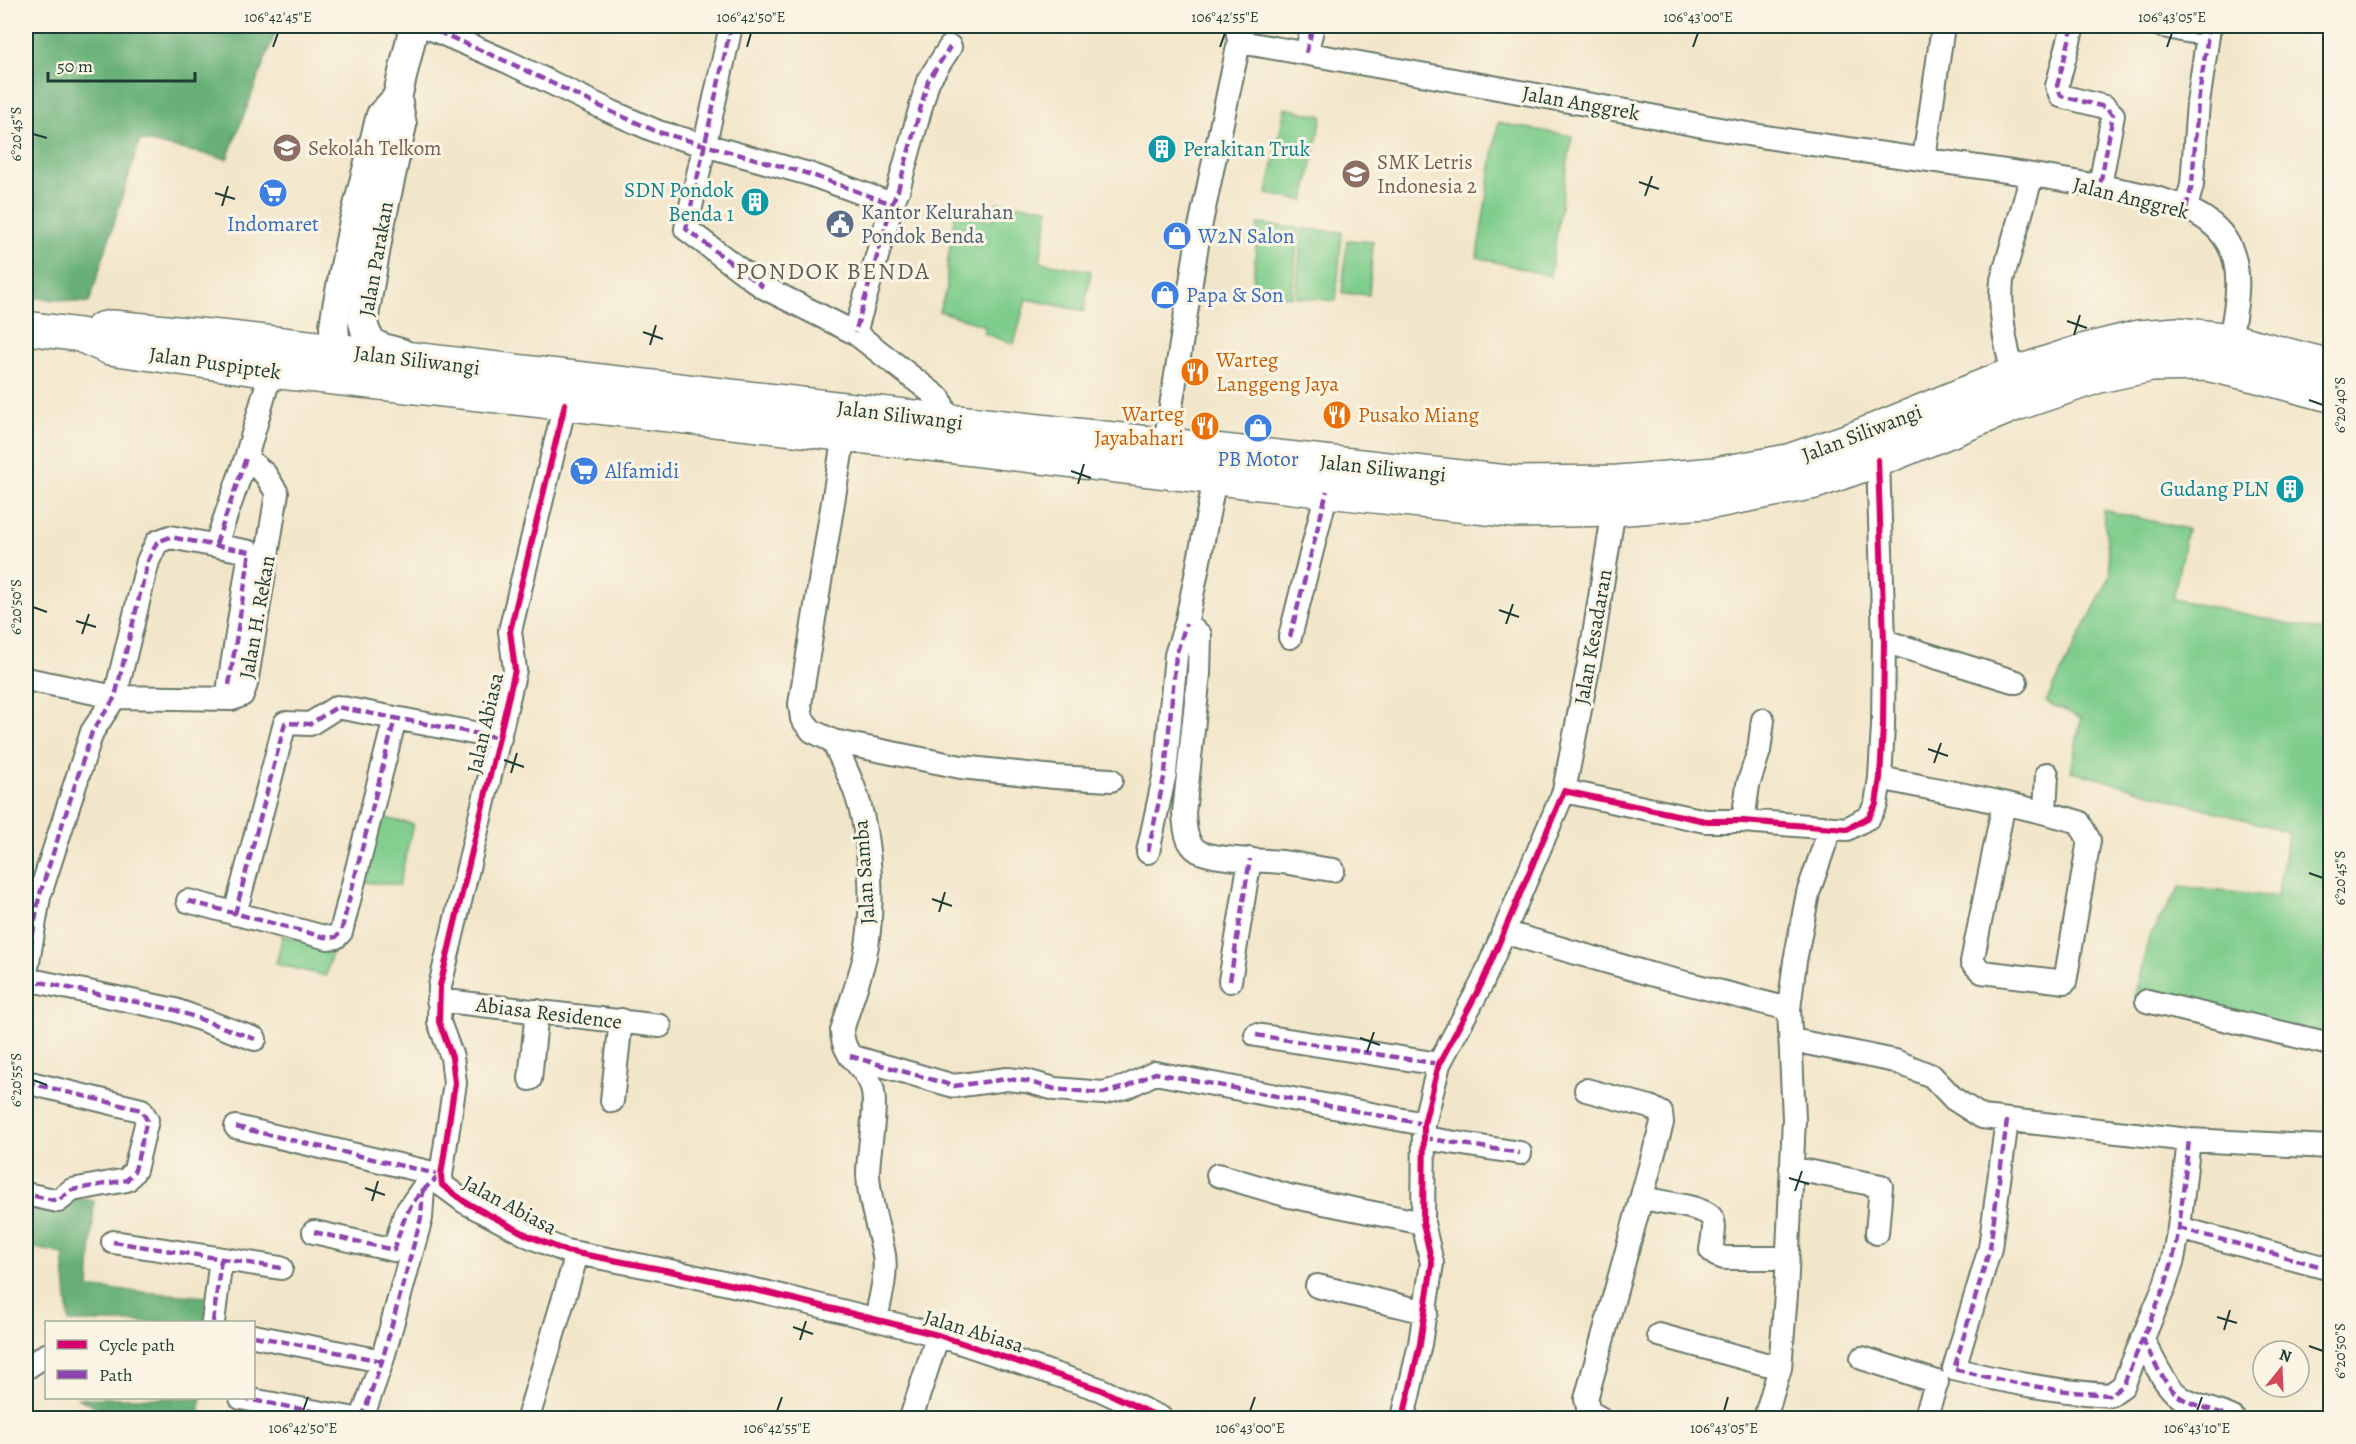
<svg xmlns="http://www.w3.org/2000/svg" width="2356" height="1444" viewBox="0 0 2356 1444" font-family="Alegreya,serif">
  <rect width="100%" height="100%" fill="#fcf5e5"/>
  <filter id="ink" filterUnits="userSpaceOnUse"><feTurbulence type="fractalNoise" baseFrequency=".0167" numOctaves="2"/><feDisplacementMap in="SourceGraphic" scale="12" xChannelSelector="R" yChannelSelector="G"/><feConvolveMatrix kernelMatrix="1 2 1 2 8 2 1 2 1" color-interpolation-filters="sRGB"/></filter>
  <filter id="wash" filterUnits="userSpaceOnUse"><feTurbulence type="fractalNoise" baseFrequency=".008" numOctaves="4" result="noise"/><feDisplacementMap in="SourceGraphic" scale="24" xChannelSelector="R" yChannelSelector="G"/><feGaussianBlur stdDeviation="1.35" result="paint"/><feColorMatrix in="noise" values="0 0 0 0 0 0 0 0 0 0 0 0 0 0 0 0 0 1.4 0 .05"/><feComposite in="paint" operator="in"/></filter>
  <g filter="url(#wash)">
    <rect width="100%" height="100%" fill="#f2e6ca"/>
    <path fill="#7fcd8c" stroke="#4f8560" stroke-width="1.5" d="M1285 108 1322 116 1304 201 1267 194Z
      M1498 123 1572 136 1550 276 1477 257Z
      M997 203 1049 208 1040 262 1091 271 1084 311 1026 299 1014 344 983 333 985 326 939 311 947 288V267L955 214 993 220Z
      M1258 224 1298 228 1292 297 1252 293Z
      M1302 229 1342 232 1336 301 1296 297Z
      M1347 240 1373 242 1369 295 1342 293Z
      M2103 510 2187 529 2173 599 2330 632V1038L2135 995 2149 937 2180 887 2277 897 2289 832 2071 771 2081 718 2046 702 2111 575Z
      M380 817 413 824 399 885 364 882Z
      M283 935 333 947 326 976 276 964Z"/>
    <path fill="#67b078" stroke="#437656" stroke-width="1.5" d="M26 26H278L227 159 140 140 89 303 26 297Z
      M26 1197 94 1200 89 1288 207 1297 206 1322H69L63 1254 26 1246Z
      M77 1398H201L199 1418H121Z"/>
  </g>
  <g filter="url(#ink)">
    <g fill="none" stroke-linecap="round" stroke-linejoin="round">
      <g stroke="#697868" stroke-width="26">
        <path id="minor" d="M425 26 508 62 612 112 658 132 809 174 892 204 855 333
          M731 26 686 229 763 287 855 333 940 399 948 421
          M2073 26 2057 86 2061 96 2105 107 2113 115 2100 186
          M2163 26C2178 28 2201 39 2211 26
          M1239 42C1370 64 1501 89 1631 112 1683 122 1734 133 1786 140 1882 155 1979 165 2075 182 2114 189 2170 196 2204 218 2249 248 2238 295 2230 340
          M1306 53 1313 26
          M1924 159 1943 26
          M892 204 898 190 928 81 950 47
          M2186 208 2192 185 2198 103 2209 28
          M2013 374C2005 342 1999 312 2002 280L2032 175
          M565 404 510 631 515 670 440 986 439 1022 452 1057 455 1083 441 1175 442 1185 465 1202 529 1236 566 1251 670 1271 769 1293 938 1335 1099 1389 1161 1418
          M844 435 800 704 802 719 812 731 833 741 961 767 1055 777 1111 780
          M1165 444 1199 232 1239 42 1237 26
          M216 544 246 458 271 371
          M1186 624 1200 635 1199 674 1184 813C1185 826 1185 843 1198 851 1213 860 1263 860 1282 862 1299 864 1316 868 1333 870
          M1290 637 1327 491
          M1884 641 2016 682
          M26 679 115 697 232 699 242 695 246 684 277 493 265 474 246 458
          M833 741C840 757 849 774 855 791 871 835 875 911 865 956 859 981 849 1006 842 1031 843 1059 865 1064 872 1087 878 1108 868 1150 868 1174 869 1203 879 1228 884 1255 887 1276 880 1299 876 1319
          M1880 778C1947 792 2014 803 2079 822L2089 840 2065 982 1982 972 1972 962 2004 803
          M1564 791 1592 648 1616 496
          M2045 812 2047 774
          M1743 821 1748 785 1759 751 1763 720
          M1148 852 1165 773 1176 655 1186 624 1195 581 1215 478
          M188 901 328 938 336 937 341 932 395 718
          M235 914 285 723 310 724 337 707 500 738
          M1503 932 1650 974 1789 1009
          M26 974 39 897 92 732 115 697 148 561 157 542 170 537 250 552 229 685
          M26 979 175 1010 255 1039
          M1230 981 1250 859
          M438 1000 660 1026
          M2147 1001 2330 1044
          M1256 1035 1439 1064
          M1792 1040 1895 1061 1932 1076 1954 1099 1982 1117 2189 1140 2330 1147
          M850 1056 954 1086 1007 1079 1026 1081 1055 1089 1103 1093 1126 1087 1155 1073 1424 1124
          M530 1079 537 1011
          M26 1082 141 1110 147 1120 135 1170 127 1180 72 1190 58 1201 26 1194
          M1586 1090 1650 1107 1661 1113 1662 1123 1586 1399 1589 1412 1600 1418
          M612 1101 621 1020
          M2007 1120 1990 1248 1954 1369C2005 1382 2058 1392 2110 1395L2123 1386 2165 1285 2173 1259 2179 1228 2189 1140
          M236 1127 441 1175
          M1424 1138 1520 1153
          M1791 1168 1881 1186 1877 1233
          M1218 1175 1289 1196 1423 1223
          M1642 1198C1656 1201 1704 1207 1711 1217 1717 1224 1712 1241 1711 1250L1716 1255 1724 1258H1786
          M2179 1228 2330 1269
          M314 1232 394 1250 405 1214 423 1188
          M113 1242 281 1268
          M1317 1286 1426 1312
          M213 1322 221 1259
          M1659 1335 1780 1368
          M254 1336 382 1361
          M2142 1339C2154 1359 2164 1389 2185 1400 2200 1408 2217 1410 2233 1418
          M1862 1358 1937 1382 1925 1418
          M26 1368 46 1355
          M241 1398 350 1418
          M362 1418 382 1361 421 1218 423 1188
          M528 1418 577 1254
          M911 1418 938 1335
          M1403 1418 1420 1344 1432 1263 1423 1223 1424 1124 1439 1064 1482 983 1564 791 1705 821H1743L1847 829 1869 817 1876 804 1880 778 1883 726 1884 641 1878 460
          M1765 1418 1780 1368 1786 1294 1794 1119 1789 1009 1795 961 1808 893 1830 829"/>
      </g>
      <g stroke="#697868" stroke-width="32">
        <path id="tertiary" d="M401 353C379 347 368 347 363 322L379 230 402 125 397 98 414 26
          M347 369 336 350 334 326 337 307 353 226 381 115 397 98"/>
      </g>
      <g stroke="#697868" stroke-width="36">
        <path id="primary" d="M26 328 80 335 110 348 271 371 948 446 1327 491 1515 511 1614 509 1717 501 1815 482 1878 460 2016 404 2099 376 2151 365 2206 364 2258 376 2330 395
          M102 329 112 327 230 338 948 421 1516 483 1618 482 1716 474 1788 461 1858 437 2013 374 2086 350 2139 337 2178 334 2230 340 2330 366"/>
      </g>
      <use href="#minor" stroke="#fff" stroke-width="22"/>
      <use href="#tertiary" stroke="#fff" stroke-width="28"/>
      <use href="#primary" stroke="#fff" stroke-width="33"/>
      <path stroke="#8e44ad" stroke-width="4.5" stroke-dasharray="9 4.5" stroke-linecap="butt" d="M425 26 508 62 612 112 658 132 809 174 892 204 855 333
        M731 26 686 229 763 287
        M2073 26 2057 86 2061 96 2105 107 2113 115 2100 186
        M2163 26C2177 28 2201 39 2211 26
        M1306 53 1313 26
        M892 204 898 190 928 81 950 47
        M2186 208 2192 185 2198 103 2209 28
        M216 544 246 458
        M1290 637 1327 491
        M1148 852 1165 773 1176 655 1186 624
        M188 901 328 938 336 937 341 932 395 718
        M235 914 285 723 310 724 337 707 500 738
        M26 974 39 897 92 732 115 697 148 561 157 542 170 537 250 552 229 685
        M26 979 175 1010 255 1039
        M1230 981 1250 859
        M1256 1035 1439 1064
        M850 1056 954 1086 1007 1079 1026 1081 1055 1089 1103 1093 1126 1087 1155 1073 1424 1124
        M26 1082 141 1110 147 1120 135 1170 127 1180 72 1190 58 1201 26 1194
        M2007 1120 1990 1248 1954 1369C2005 1382 2058 1392 2110 1395L2123 1386 2165 1285 2173 1259 2179 1228 2189 1140
        M236 1127 441 1175
        M1424 1138 1520 1153
        M2179 1228 2330 1269
        M314 1232 394 1250C405 1214 410 1198 441 1175
        M113 1242 281 1268
        M213 1322 221 1259
        M254 1336 382 1361
        M2142 1339C2154 1359 2164 1389 2185 1400 2200 1408 2217 1410 2233 1418
        M241 1398 350 1418
        M362 1418 382 1361 421 1218 423 1188"/>
      <g stroke="#fcf5e5" stroke-width="10">
        <path id="cycleway" d="M565 404 510 631 515 670 440 986 439 1022 452 1057 455 1083 441 1175 442 1185 465 1202 529 1236 566 1251 670 1271 769 1293 938 1335 1099 1389 1161 1418
          M1403 1418 1420 1344 1432 1263 1423 1223 1424 1124 1439 1064 1482 983 1564 791 1705 821H1743L1847 829 1869 817 1876 804 1880 778 1883 726 1884 641 1878 460"/>
      </g>
      <use href="#cycleway" stroke="#d6006c" stroke-width="6"/>
    </g>
  </g>
  <path fill="none" stroke="#1f3d34" stroke-width="2" d="M273 47 278 33M747 47 751 33M1220 47 1225 33M1693 47 1698 33M2167 47 2172 33M33 134 47 138M1639 182 1659 189M215 193 235 199M1645 196 1652 176M222 206 228 186M2067 321 2087 328M643 332 663 339M2074 335 2080 315M650 345 656 325M2309 400 2323 405M1071 471 1091 478M1078 484 1084 464M33 607 47 612M1499 610 1519 617M76 621 96 627M1506 624 1513 604M82 634 89 614M1928 749 1948 756M504 760 524 767M1934 763 1941 743M511 773 517 753M2309 873 2323 878M932 899 952 906M939 912 945 892M1360 1038 1380 1045M1367 1052 1374 1032M33 1080 47 1085M1789 1178 1809 1184M365 1188 385 1195M1795 1191 1802 1171M372 1201 378 1181M2217 1317 2237 1323M793 1327 813 1334M2224 1330 2230 1310M800 1340 806 1321M2309 1346 2323 1351M303 1411 308 1397M777 1411 782 1397M1250 1411 1255 1397M1724 1411 1728 1397M2197 1411 2202 1397"/>
  <defs>
    <g id="school-disc" transform="scale(1.5)"><circle r="9.5" fill="#8d6e63" stroke="#fcf5e5"/><path d="M0-5L7-2L0 1L-7-2ZM-4 1L0 2.5L4 1V4Q0 6-4 4Z" fill="#fff"/></g>
    <g id="building-disc" transform="scale(1.5)"><circle r="9.5" fill="#0f9aa8" stroke="#fcf5e5"/><path d="M-4-6H4V6H1V3H-1V6H-4ZM-2.5-4.3h1.7v1.8h-1.7ZM.8-4.3h1.7v1.8H.8ZM-2.5-1h1.7V.8h-1.7ZM.8-1h1.7V.8H.8Z" fill="#fff"/></g>
    <g id="supermarket-disc" transform="scale(1.5)"><circle r="9.5" fill="#3f7fe0" stroke="#fcf5e5"/><path d="M-6-5.5h2.5l.6 2H6L4.5 2H-2.5L-4.4-4H-6ZM-1.5 3.2a1.3 1.3 0 1 0 .1 0ZM3 3.2a1.3 1.3 0 1 0 .1 0Z" fill="#fff"/></g>
    <g id="civic-disc" transform="scale(1.5)"><circle r="9.5" fill="#5c6f8a" stroke="#fcf5e5"/><path d="M-.6-6.5H3V-4.5H.6V-3L4-1V1h2V6H-6V1h2V-1L-.6-3ZM-1.2 2.5V6h2.4V2.5Z" fill="#fff"/></g>
    <g id="shop-disc" transform="scale(1.5)"><circle r="9.5" fill="#3f7fe0" stroke="#fcf5e5"/><path d="M-5-2.5h2.3a2.7 3.5 0 0 1 5.4 0H5L5.5 6h-11ZM-1.5-2.5h3a1.5 2.3 0 0 0-3 0Z" fill="#fff"/></g>
    <g id="restaurant-disc" transform="scale(1.5)"><circle r="9.5" fill="#e8710a" stroke="#fcf5e5"/><path d="M-5-6h1v4h1v-4h1v4h1v-4h1v5L-1.5 .5V6h-2V.5L-5-1ZM5-6V6H3V1.5H1.5Q1.5-4 5-6Z" fill="#fff"/></g>
  </defs>
  <g fill-rule="evenodd">
    <use href="#school-disc" x="287" y="148"/>
    <use href="#building-disc" x="1162" y="149"/>
    <use href="#school-disc" x="1356" y="174"/>
    <use href="#supermarket-disc" x="273" y="193"/>
    <use href="#building-disc" x="755" y="202"/>
    <use href="#civic-disc" x="840" y="224"/>
    <use href="#shop-disc" x="1177" y="236"/>
    <use href="#shop-disc" x="1165" y="295"/>
    <use href="#restaurant-disc" x="1195" y="372"/>
    <use href="#restaurant-disc" x="1337" y="415"/>
    <use href="#restaurant-disc" x="1205" y="426"/>
    <use href="#shop-disc" x="1258" y="428"/>
    <use href="#supermarket-disc" x="584" y="471"/>
    <use href="#building-disc" x="2290" y="489"/>
  </g>
  <g text-anchor="middle" dominant-baseline="central" stroke-width="6" stroke-linejoin="round" paint-order="stroke">
    <g font-size="21" fill="#1f3d34" stroke="#fcf5e5">
      <text transform="translate(1581 103) rotate(10)">Jalan Anggrek</text>
      <text transform="translate(2131 198) rotate(14)">Jalan Anggrek</text>
      <text transform="translate(376 259) rotate(-80)">Jalan Parakan</text>
      <text transform="translate(417 360) rotate(7)">Jalan Siliwangi</text>
      <text transform="translate(215 363) rotate(8)">Jalan Puspiptek</text>
      <text transform="translate(900 415) rotate(7)">Jalan Siliwangi</text>
      <text transform="translate(1862 433) rotate(-21)">Jalan Siliwangi</text>
      <text transform="translate(1383 468) rotate(6)">Jalan Siliwangi</text>
      <text transform="translate(257 617) rotate(-80)">Jalan H. Rekan</text>
      <text transform="translate(1593 637) rotate(-80)">Jalan Kesadaran</text>
      <text transform="translate(485 723) rotate(-77)">Jalan Abiasa</text>
      <text transform="translate(864 872) rotate(-94)">Jalan Samba</text>
      <text transform="translate(549 1013) rotate(7)">Abiasa Residence</text>
      <text transform="translate(510 1205) rotate(28)">Jalan Abiasa</text>
      <text transform="translate(974 1331) rotate(17)">Jalan Abiasa</text>
    </g>
    <g font-size="21" fill="#785e54" stroke="#fcf5e5" text-anchor="start">
      <text x="308" y="148">Sekolah Telkom</text>
      <text x="1377" y="162">SMK Letris<tspan x="1377" dy="24">Indonesia 2</tspan></text>
    </g>
    <g font-size="21" fill="#0d838f" stroke="#fcf5e5" text-anchor="end">
      <text x="1183" y="149" text-anchor="start">Perakitan Truk</text>
      <text x="734" y="190">SDN Pondok<tspan x="734" dy="24">Benda 1</tspan></text>
      <text x="2269" y="489">Gudang PLN</text>
    </g>
    <g font-size="21" fill="#4e5e75" stroke="#fcf5e5" text-anchor="start">
      <text x="861" y="212">Kantor Kelurahan<tspan x="861" dy="24">Pondok Benda</tspan></text>
    </g>
    <g font-size="21" fill="#366cbe" stroke="#fcf5e5" text-anchor="start">
      <text x="273" y="224" text-anchor="middle">Indomaret</text>
      <text x="1198" y="236">W2N Salon</text>
      <text x="1186" y="295">Papa &amp; Son</text>
      <text x="1258" y="459" text-anchor="middle">PB Motor</text>
      <text x="605" y="471">Alfamidi</text>
    </g>
    <g font-size="21" fill="#c56008" stroke="#fcf5e5" text-anchor="start">
      <text x="1216" y="360">Warteg<tspan x="1216" dy="24">Langgeng Jaya</tspan></text>
      <text x="1184" y="414" text-anchor="end">Warteg<tspan x="1184" dy="24">Jayabahari</tspan></text>
      <text x="1358" y="415">Pusako Miang</text>
    </g>
    <g font-size="24" letter-spacing="1.5" fill="#5e6057" stroke="#fcf5e5">
      <text x="833" y="271">PONDOK BENDA</text>
    </g>
  </g>
  <rect width="2356" height="1444" fill="none" stroke="#fcf5e5" stroke-width="66"/>
  <rect x="45" y="1321" width="210" height="78" fill="#fcf5e5" stroke="#a4ab9e" stroke-width="1.5"/>
  <rect x="57" y="1340" width="30" height="9" fill="#d6006c" stroke="#a4ab9e" stroke-width="1.5"/>
  <text x="99" y="1351" font-size="18" fill="#1f3d34">Cycle path</text>
  <rect x="57" y="1370" width="30" height="9" fill="#8e44ad" stroke="#a4ab9e" stroke-width="1.5"/>
  <text x="99" y="1381" font-size="18" fill="#1f3d34">Path</text>
  <g transform="translate(2281 1369) rotate(18)"><circle r="28" fill="#fcf5e5" stroke="#a4ab9e" stroke-width="1.5"/>
  <path d="M0-4.5L10 22L0 15L-10 22Z" fill="#d1495b"/>
  <text y="-9" font-size="16" font-weight="bold" text-anchor="middle" fill="#1f3d34">N</text>
  </g>
  <path d="M48 72v9h147v-9" fill="none" stroke="#1f3d34" stroke-width="3"/>
  <text x="57" y="72" font-size="18" fill="#1f3d34" stroke="#fcf5e5" stroke-width="4.5" paint-order="stroke">50 m</text>
  <rect x="33" y="33" width="2290" height="1378" fill="none" stroke="#1f3d34" stroke-width="2"/>
  <g font-size="15" text-anchor="middle" fill="#1f3d34">
    <text x="278" y="22">106°42'45"E</text>
    <text x="751" y="22">106°42'50"E</text>
    <text x="1225" y="22">106°42'55"E</text>
    <text x="1698" y="22">106°43'00"E</text>
    <text x="2172" y="22">106°43'05"E</text>
    <text transform="translate(16 134) rotate(-90)" y="5">6°20'45"S</text>
    <text transform="translate(2340 405) rotate(-90)" y="5">6°20'40"S</text>
    <text transform="translate(16 607) rotate(-90)" y="5">6°20'50"S</text>
    <text transform="translate(2340 878) rotate(-90)" y="5">6°20'45"S</text>
    <text transform="translate(16 1080) rotate(-90)" y="5">6°20'55"S</text>
    <text transform="translate(2340 1351) rotate(-90)" y="5">6°20'50"S</text>
    <text x="303" y="1433">106°42'50"E</text>
    <text x="777" y="1433">106°42'55"E</text>
    <text x="1250" y="1433">106°43'00"E</text>
    <text x="1724" y="1433">106°43'05"E</text>
    <text x="2197" y="1433">106°43'10"E</text>
  </g>
</svg>
